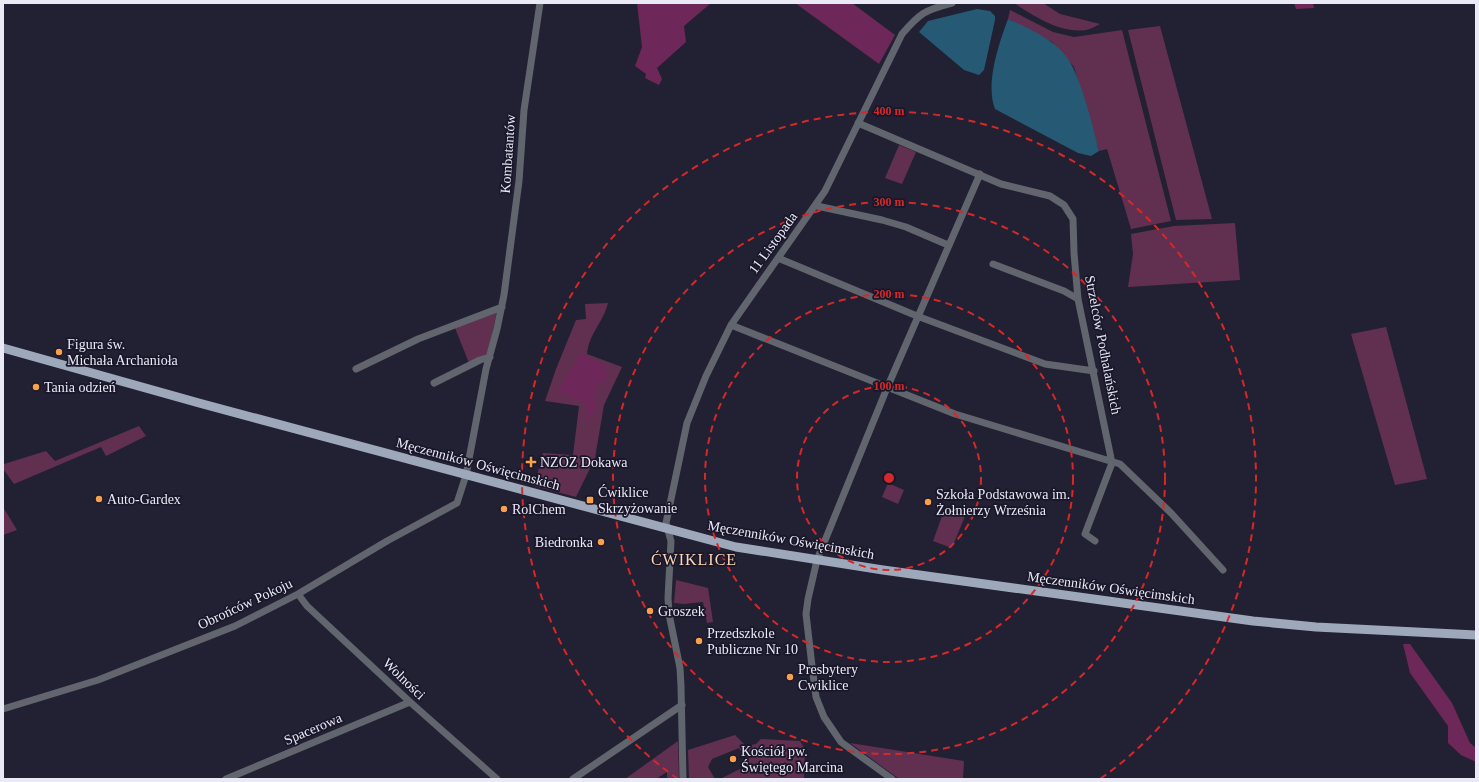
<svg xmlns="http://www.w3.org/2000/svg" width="1479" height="782" viewBox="0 0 1479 782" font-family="Georgia,serif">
  <rect width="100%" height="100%" fill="#222033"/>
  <path fill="#613051" d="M1014 3H1043L1060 14 1100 24C1096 26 1091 29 1086 30 1061 34 1033 16 1014 3Z
    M1010 10 1053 32 1074 37 1122 30 1171 221 1131 229 1107 149 1099 151 1074 67 1052 42 1008 19Z
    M1160 26 1212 219 1176 220 1128 30Z
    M899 145 916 152 902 184 885 178Z
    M1235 223 1240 280 1128 287 1133 254 1131 234 1174 226Z
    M608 303C603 323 589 333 587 354L622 367 604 405 595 458 576 497 534 486 543 453 573 455 579 406 545 401 556 369 576 320 586 319 585 304Z
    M497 311 488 355 469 363 455 328Z
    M1386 327 1427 479 1395 485 1351 334Z
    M139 426 146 436 106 456 101 447 14 484 3 469V458L4 464 46 451 55 461Z
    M888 483 904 490 898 504 882 497Z
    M3 507 17 530 3 535Z
    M945 508 965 516 952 548 933 541Z
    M676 580 708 588 713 622 707 623 703 602 684 604 674 603Z
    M735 735 746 746 756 744 761 739 800 741 805 749 804 779H720L746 766 747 762 739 748 712 759 708 767 715 779H689L688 750Z
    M678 741 679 779H667V772L656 779H625Z
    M850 743 964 761 963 779H899Z"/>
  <path fill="#6e2759" d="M637 3H711L684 26 686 42 657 68 662 79 659 85 645 78 646 74 635 66 642 47Z
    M795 3H852L895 35 879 64Z
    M1294 3H1313L1314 8 1296 9Z
    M581 353 606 366 607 379 596 387 595 411 587 422 586 404 558 391Z
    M1403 644H1410L1452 703 1470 743 1476 748V762L1461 755 1448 743V726L1410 673Z"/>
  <path fill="#255974" d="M977 9 990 11 995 16V20L984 70 979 75 964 70 919 32 928 21Z
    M1008 19C1028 28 1051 38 1065 55 1080 72 1093 127 1099 151L1091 156 1078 153 995 109C985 84 999 43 1008 19Z"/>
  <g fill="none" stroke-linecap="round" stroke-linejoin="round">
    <path stroke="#60656e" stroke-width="7" d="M858 123 1001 184 1050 196 1064 205 1073 219 1074 253 1078 299 1112 463 1085 534 1095 541
      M817 206 882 220 906 227 948 245
      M778 258 917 316 1045 364 1094 371
      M993 264 1064 291 1078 299
      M731 325 955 414 1120 464 1171 513 1223 570
      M356 369 418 339 502 307
      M434 383 480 360 490 357
      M298 594 307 606 410 702 497 779
      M3 709 98 680 235 626 298 594 387 541 457 503 466 475 486 369 497 329 504 295 519 181 524 110 540 3
      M226 779 410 702
      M573 779 682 705
      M683 779 681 686 680 668 669 614 668 598 671 541 666 523 687 423 706 376 731 325 825 191 902 34C920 13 925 10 952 3
      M892 779 841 742 824 717 816 697 812 666 806 614 808 599 817 560 887 388 980 174"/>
    <path stroke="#9da8bb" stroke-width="9" d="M3 348 199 403 736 547 883 570 1253 621 1316 627 1476 635"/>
  </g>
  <g fill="none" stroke="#d62828" stroke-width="2" stroke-dasharray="7 5">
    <circle cx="889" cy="478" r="92"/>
    <circle cx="889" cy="478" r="184"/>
    <circle cx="889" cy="478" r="276"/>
    <path d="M678 779A367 367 0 1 1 1100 779"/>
  </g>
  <g fill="#f9a04d" stroke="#191729" stroke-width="1.5">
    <circle cx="59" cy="352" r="4"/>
    <circle cx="36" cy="387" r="4"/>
    <path d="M529 456h4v4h4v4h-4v4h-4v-4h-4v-4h4z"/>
    <circle cx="99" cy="499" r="4"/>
    <rect x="586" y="496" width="8" height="8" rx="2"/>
    <circle cx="928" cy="502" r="4"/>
    <circle cx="504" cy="509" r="4"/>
    <circle cx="601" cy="542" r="4"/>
    <circle cx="650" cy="611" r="4"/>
    <circle cx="699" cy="641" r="4"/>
    <circle cx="790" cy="677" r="4"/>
    <circle cx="733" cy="759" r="4"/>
  </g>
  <g text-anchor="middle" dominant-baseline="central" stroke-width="3.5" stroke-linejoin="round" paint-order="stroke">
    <g font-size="14" fill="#eae9f6" stroke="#191729">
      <text transform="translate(508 154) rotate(-86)">Kombatantów</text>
      <text transform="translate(773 243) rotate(-54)">11 Listopada</text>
      <text transform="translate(1103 345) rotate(79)">Strzelców Podhalańskich</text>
      <text transform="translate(478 464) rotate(15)">Męczenników Oświęcimskich</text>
      <text transform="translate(791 540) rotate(10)">Męczenników Oświęcimskich</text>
      <text transform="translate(1111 588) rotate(8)">Męczenników Oświęcimskich</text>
      <text transform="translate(245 604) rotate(-25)">Obrońców Pokoju</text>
      <text transform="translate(404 679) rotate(44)">Wolności</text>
      <text transform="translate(313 729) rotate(-23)">Spacerowa</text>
    </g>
    <g font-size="14" fill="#eae9f6" stroke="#191729" text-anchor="start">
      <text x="67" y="344">Figura św.<tspan x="67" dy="16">Michała Archanioła</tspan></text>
      <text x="44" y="387">Tania odzień</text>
      <text x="540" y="462">NZOZ Dokawa</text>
      <text x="598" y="492">Ćwiklice<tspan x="598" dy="16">Skrzyżowanie</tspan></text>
      <text x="936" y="494">Szkoła Podstawowa im.<tspan x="936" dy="16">Żołnierzy Września</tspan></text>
      <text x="107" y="499">Auto-Gardex</text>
      <text x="512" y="509">RolChem</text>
      <text x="593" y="542" text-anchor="end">Biedronka</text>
      <text x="658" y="611">Groszek</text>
      <text x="707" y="633">Przedszkole<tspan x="707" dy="16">Publiczne Nr 10</tspan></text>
      <text x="798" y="669">Presbytery<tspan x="798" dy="16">Cwiklice</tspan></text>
      <text x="741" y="751">Kościół pw.<tspan x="741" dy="16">Świętego Marcina</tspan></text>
    </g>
    <g font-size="16" letter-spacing="1" fill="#fdd6b7" stroke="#191729">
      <text x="694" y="559">ĆWIKLICE</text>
    </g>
  </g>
  <circle cx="889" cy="478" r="6" fill="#d62828" stroke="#191729" stroke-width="2"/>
  <g font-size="12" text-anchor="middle" font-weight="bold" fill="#d62828" stroke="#191729" stroke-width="3.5" stroke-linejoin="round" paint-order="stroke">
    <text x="889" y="115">400 m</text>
    <text x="889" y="206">300 m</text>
    <text x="889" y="298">200 m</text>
    <text x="889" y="390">100 m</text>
  </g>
  <rect width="1479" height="782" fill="none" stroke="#eae9f6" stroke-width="8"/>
</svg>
